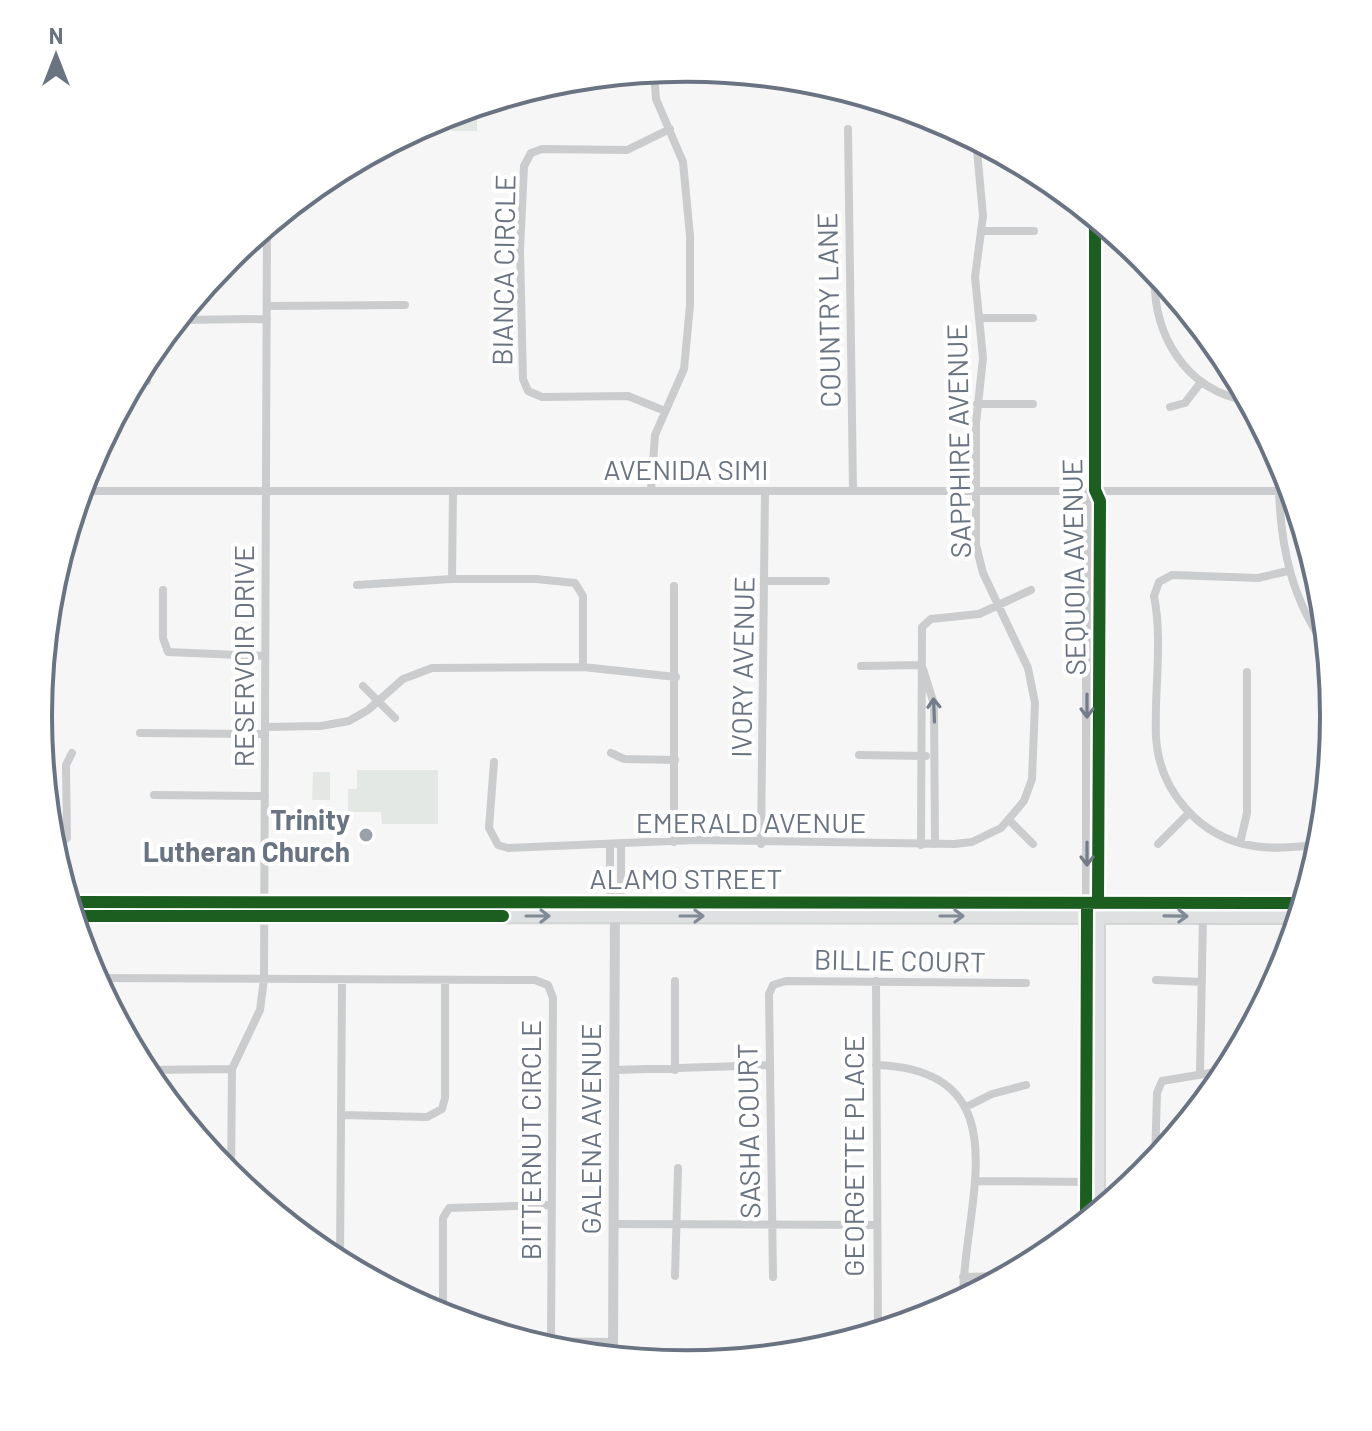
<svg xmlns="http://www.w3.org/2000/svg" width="1372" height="1431" viewBox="0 0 1372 1431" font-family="Barlow,sans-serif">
  <rect width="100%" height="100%" fill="#f6f6f6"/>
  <path fill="#e4e8e4" d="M477 119V131H452V120Z
    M357 770H438V824H382L381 812H348V789H357Z
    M313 772H330V800H312Z"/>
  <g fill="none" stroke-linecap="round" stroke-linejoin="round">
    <g stroke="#d3d4d4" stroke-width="16">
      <path id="secondary" d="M69 902 1303 903
        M1098 910V1211
        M1086 911V1221
        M73 916 1299 917"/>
    </g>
    <path stroke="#cbcccd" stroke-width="8" d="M848 129 853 490
      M981 231H1034
      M1155 270C1151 332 1184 391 1249 401
      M267 306 405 305
      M979 318H1033
      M176 320 267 319
      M147 381 148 355
      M977 404H1033
      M1170 407 1185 403 1201 382
      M665 411 628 396 542 397 528 391 523 379 520 250 524 166 531 153 542 149 627 150 670 129
      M651 490 655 435 684 369 690 305V236L683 162 656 99 654 71
      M80 491H1292
      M1279 491C1281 549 1292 600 1327 648
      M1288 571 1258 578 1172 575 1159 582 1154 596C1163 641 1154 691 1156 737 1159 791 1200 838 1254 846 1275 850 1299 846 1321 845
      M452 579 453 491
      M765 581H826
      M357 585 452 579H536L575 583 583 596V667
      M163 590V638L168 652 264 656
      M861 666 921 665
      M923 669 934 704 935 844
      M363 686 395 718
      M265 727 321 726 349 721 368 710 403 679 432 668 583 667 676 677
      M140 733 265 734
      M611 753 624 759 675 760
      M859 755 926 756
      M494 762 489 828 498 845 508 848 694 840 954 844 972 842 1001 828 1024 801 1032 779 1035 703 1028 668 983 573 976 545V423L983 358 975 277 983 216 976 139
      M154 795 265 796
      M1010 821 1033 844
      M674 842V586
      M1240 843 1247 813V672
      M610 844V892L615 902
      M761 844 765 491
      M1158 844 1189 813
      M921 845 922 627 931 619 979 614 1031 590
      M53 850 67 838 66 765 72 753
      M615 902 621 892V844
      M95 978 535 980 548 985 553 998 551 1341
      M1156 980 1202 982
      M675 981V1070
      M876 981 878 1331
      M876 1065C1025 1070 963 1205 963 1298
      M144 1070 232 1069
      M615 1070 768 1065
      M1200 1072 1203 917
      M966 1107 992 1094 1026 1085
      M342 1115 427 1117 442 1109 445 1098V981
      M1155 1161 1157 1093 1162 1081 1228 1070
      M231 1176 232 1069 260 1010 264 979 267 225
      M976 1181 1091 1182
      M614 1224 875 1225
      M340 1262 342 981
      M675 1276 678 1168
      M773 1277 769 994 773 985 786 981 1026 983
      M963 1277 1006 1276
      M443 1316V1218L449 1208 552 1205
      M527 1341 613 1342"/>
    <path stroke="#cbcccd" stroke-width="10" d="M1095 217V490L1100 501 1098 903
      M1087 904V501L1095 490
      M613 1356 615 902"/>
    <use href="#secondary" stroke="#dfe0e1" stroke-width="12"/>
    <g stroke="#fff" stroke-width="17">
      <path id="cycleway" d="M1095 217V490L1100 501 1098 903
        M69 902 1303 903
        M73 916H503
        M1086 1221 1087 904"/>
    </g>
    <use href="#cycleway" stroke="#1b5e20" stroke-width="12"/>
  </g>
  <defs><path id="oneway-shaft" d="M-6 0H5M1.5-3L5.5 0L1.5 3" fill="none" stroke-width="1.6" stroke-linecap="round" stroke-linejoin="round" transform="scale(2)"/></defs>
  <g stroke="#747c8a">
    <use href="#oneway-shaft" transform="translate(1087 706) rotate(90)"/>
    <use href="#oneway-shaft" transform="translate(934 710) rotate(-92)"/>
    <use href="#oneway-shaft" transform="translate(1087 854) rotate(90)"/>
  </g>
  <g stroke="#818995">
    <use href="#oneway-shaft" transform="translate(538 916)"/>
    <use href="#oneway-shaft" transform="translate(692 916)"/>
    <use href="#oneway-shaft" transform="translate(952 916)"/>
    <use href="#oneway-shaft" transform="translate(1176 916) rotate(1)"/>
  </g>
  <circle fill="#9ba1ab" stroke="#fff" stroke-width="3" cx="366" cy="835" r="8"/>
  <g text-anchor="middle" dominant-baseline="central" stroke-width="8" stroke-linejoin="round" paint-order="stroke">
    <g font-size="28" fill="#6a7382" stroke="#fff">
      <text transform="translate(503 270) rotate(-89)">BIANCA CIRCLE</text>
      <text transform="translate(828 310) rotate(-91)">COUNTRY LANE</text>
      <text transform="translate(958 441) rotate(-91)">SAPPHIRE AVENUE</text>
      <text x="686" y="469">AVENIDA SIMI</text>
      <text transform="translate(1073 567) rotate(-91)">SEQUOIA AVENUE</text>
      <text transform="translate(243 656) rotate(-90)">RESERVOIR DRIVE</text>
      <text transform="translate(742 667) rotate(-89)">IVORY AVENUE</text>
      <text x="751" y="822">EMERALD AVENUE</text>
      <text x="686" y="878">ALAMO STREET</text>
      <text transform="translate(900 960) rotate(1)">BILLIE COURT</text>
      <text transform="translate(590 1129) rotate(-90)">GALENA AVENUE</text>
      <text transform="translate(748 1131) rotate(-91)">SASHA COURT</text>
      <text transform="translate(530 1140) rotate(-90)">BITTERNUT CIRCLE</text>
      <text transform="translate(853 1156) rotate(-90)">GEORGETTE PLACE</text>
    </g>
    <g font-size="28" font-weight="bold" fill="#6a7382" stroke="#fff" text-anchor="end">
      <text x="350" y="819">Trinity<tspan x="350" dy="32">Lutheran Church</tspan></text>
    </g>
  </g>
  <path d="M0 0H1372V1431H0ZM52 716a634 634 0 1 1 1268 0a634 634 0 1 1-1268 0Z" fill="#fff" fill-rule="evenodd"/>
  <path fill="none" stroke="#6a7382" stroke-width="4" d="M52 716a634 634 0 1 1 1268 0a634 634 0 1 1-1268 0Z"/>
  <g transform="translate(56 56)" stroke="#ffffff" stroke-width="6" paint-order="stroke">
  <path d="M0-6L14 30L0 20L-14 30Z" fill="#6a7382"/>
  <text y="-12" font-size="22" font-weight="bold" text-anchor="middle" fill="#6a7382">N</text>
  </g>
</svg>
